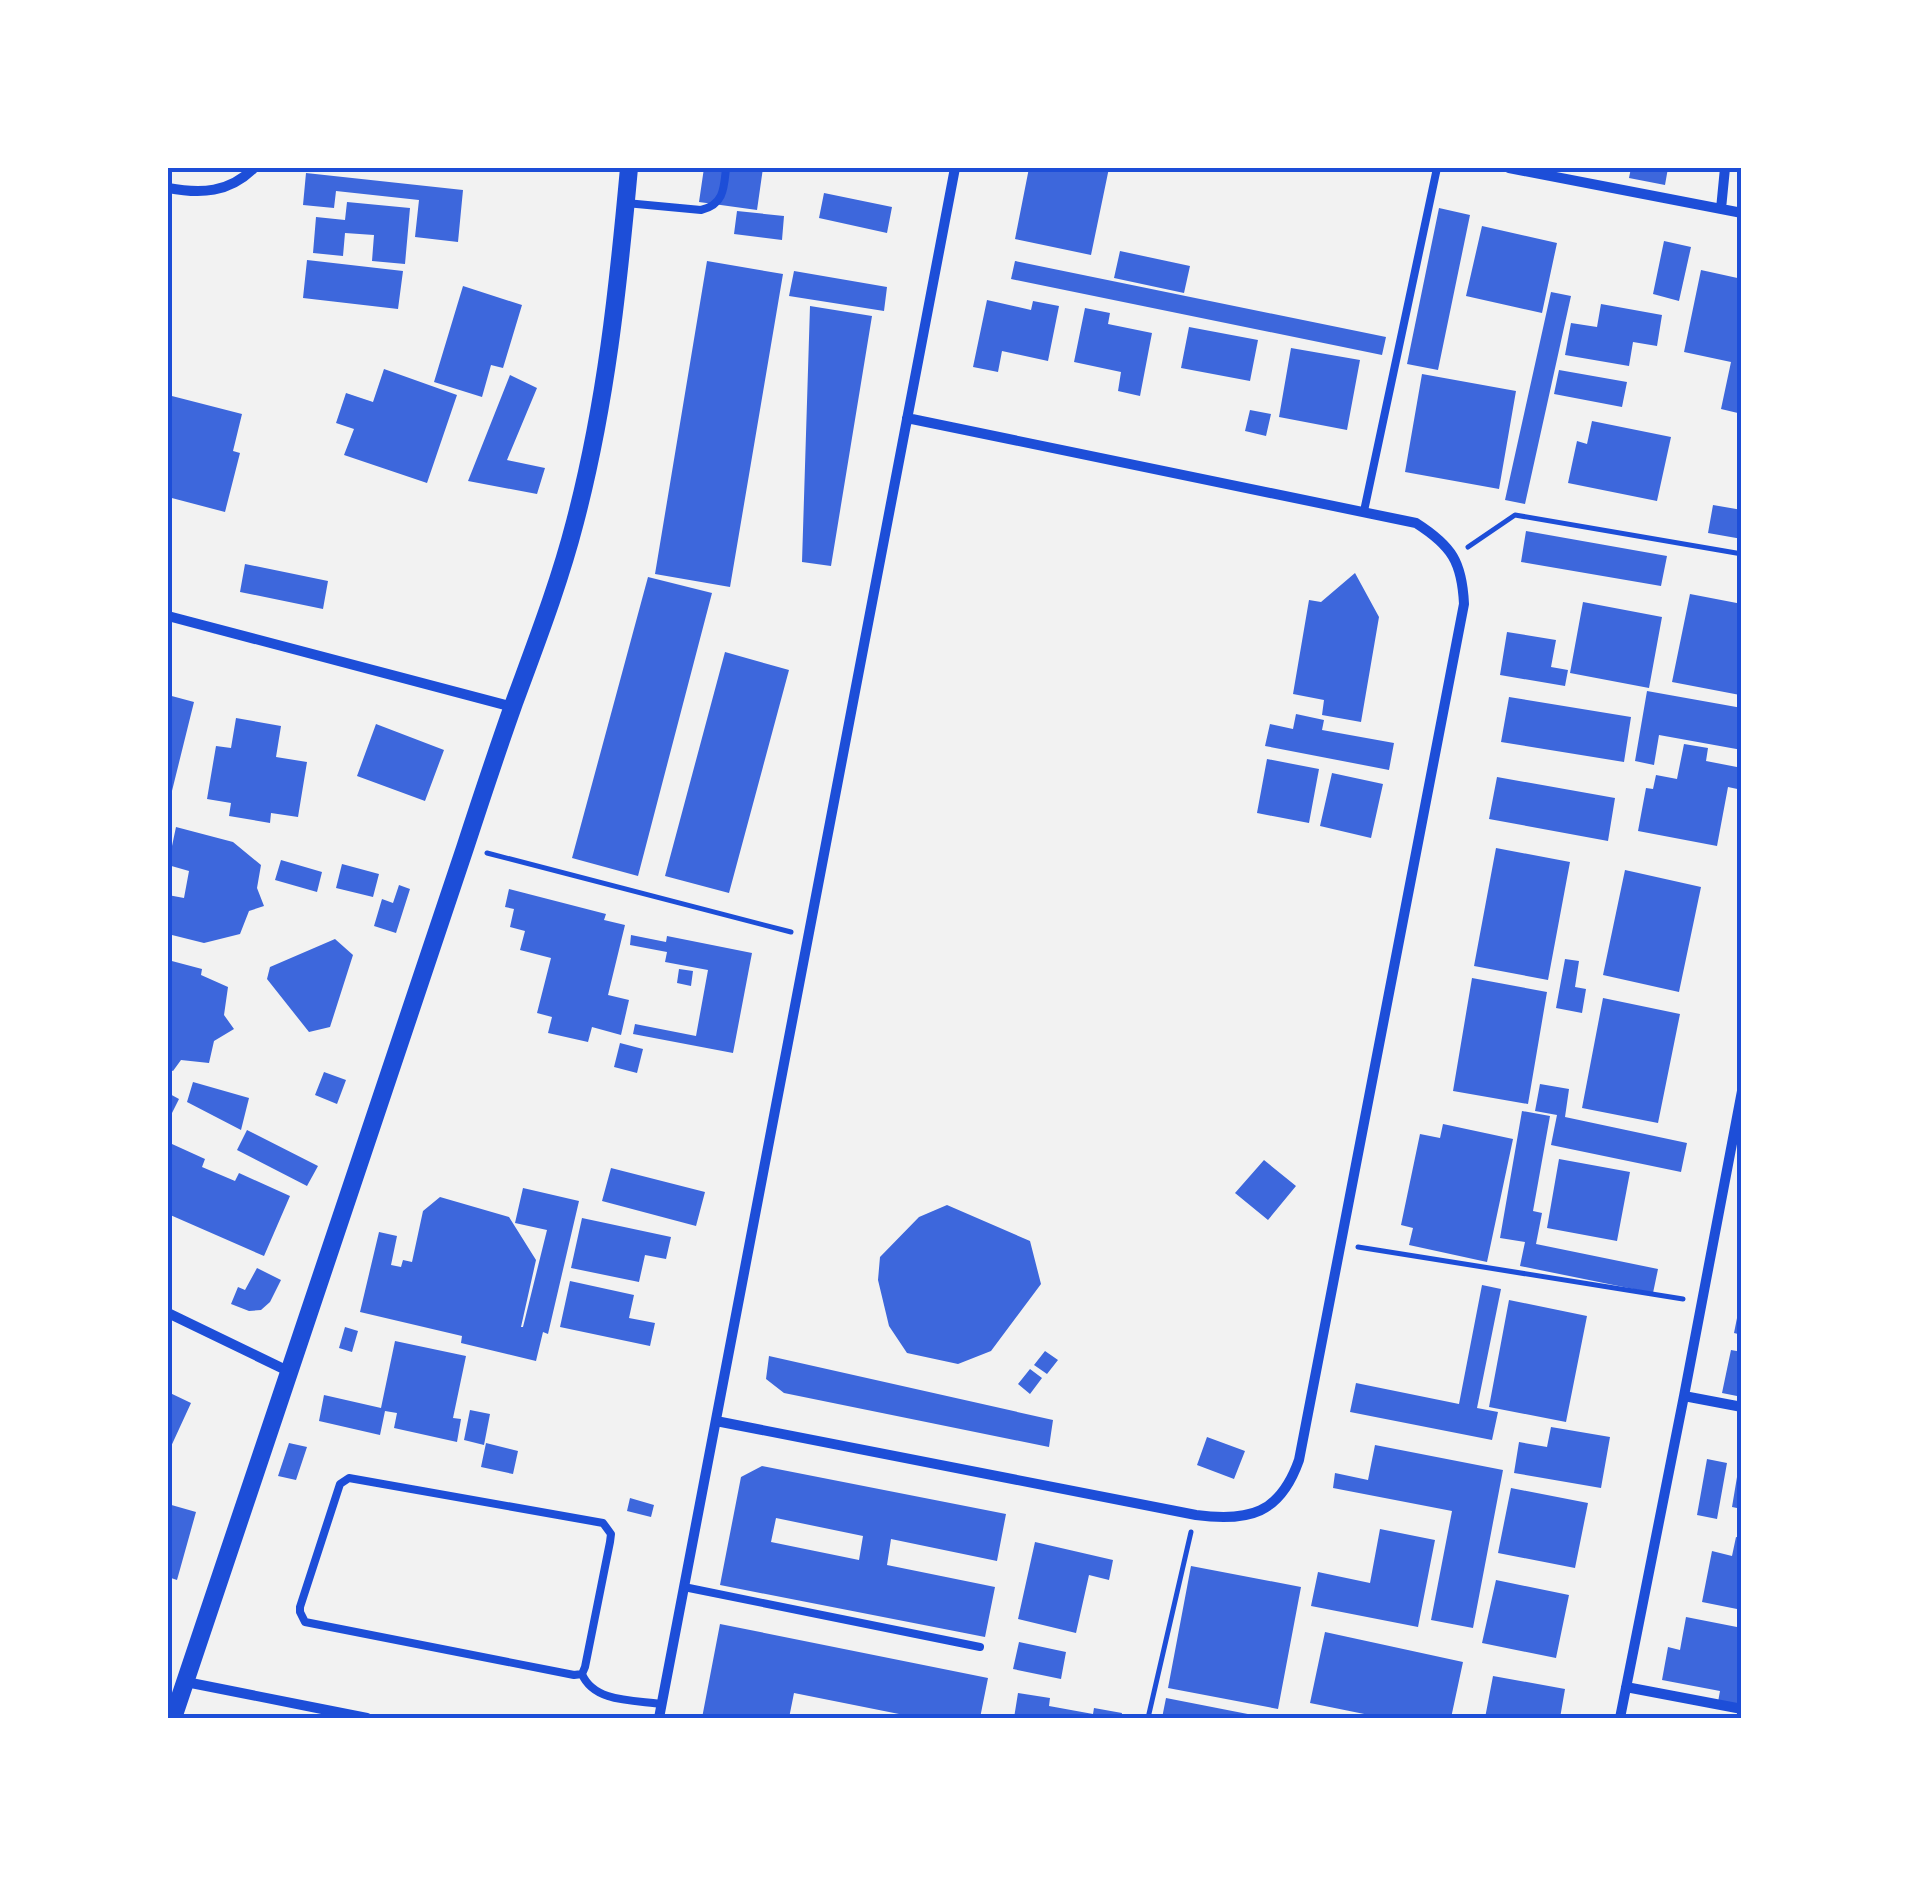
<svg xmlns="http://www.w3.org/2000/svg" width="1909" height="1886" viewBox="0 0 1909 1886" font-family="'Sofia Sans Condensed',sans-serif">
  <rect width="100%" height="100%" fill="#f2f2f2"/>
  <path fill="#3d67dc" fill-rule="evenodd" d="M704 168H763L757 210 699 202Z
    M1029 168H1109L1091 255 1015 239Z
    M1631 168H1668L1665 185 1629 178Z
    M306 173 463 190 458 242 415 237 419 200 336 191 334 208 303 205Z
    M824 193 892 207 887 233 819 218Z
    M347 202 410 208 405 264 372 261 374 235 345 233 343 256 313 253 316 217 345 220Z
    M1439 208 1470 215 1438 370 1407 364Z
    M737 211 784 216 782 240 734 234Z
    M1482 226 1557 243 1542 313 1466 296Z
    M1664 241 1691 247 1679 301 1653 294Z
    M1120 251 1190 266 1184 293 1114 278Z
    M307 260 403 271 398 309 303 298Z
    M707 261 783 274 730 587 655 574Z
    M1015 261 1386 337 1382 355 1011 279Z
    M1701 270 1742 279V414L1721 409 1731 362 1684 352Z
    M794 271 887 287 884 311 789 296Z
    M463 286 522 305 503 368 491 365 482 397 434 382Z
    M1551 292 1571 296 1525 504 1505 500Z
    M987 300 1031 310 1033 301 1059 306 1048 361 1002 351 998 372 973 367Z
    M1601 304 1662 315 1657 346 1633 342 1629 366 1565 355 1571 323 1597 327Z
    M810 306 872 316 831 566 802 562Z
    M1085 308 1110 313 1108 324 1152 333 1140 396 1118 391 1121 372 1074 362Z
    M1189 327 1258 340 1250 381 1181 368Z
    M1291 348 1360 360 1347 430 1279 417Z
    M384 369 457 395 427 483 344 455 354 429 336 423 346 393 373 402Z
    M1559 370 1627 382 1622 407 1554 394Z
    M1422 374 1516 391 1499 489 1405 472Z
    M510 375 537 388 507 460 545 468 537 494 468 481Z
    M168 395 242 414 233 451 240 453 225 512 168 497Z
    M1250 410 1271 414 1266 436 1245 431Z
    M1592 421 1671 437 1657 501 1568 483 1577 441 1587 444Z
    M1713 505 1742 510V539L1708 533Z
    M1526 531 1667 556 1661 586 1521 562Z
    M245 564 328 581 323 609 240 592Z
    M1355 573 1379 617 1361 722 1322 715 1324 700 1293 694 1309 600 1321 602Z
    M648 577 712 593 638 876 572 858Z
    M1690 594 1742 604V686L1740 695 1672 682Z
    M1583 602 1662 617 1649 688 1570 673Z
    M1507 632 1556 640 1551 667 1568 670 1565 686 1500 675Z
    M725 652 789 670 729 893 665 876Z
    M1647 691 1742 708V750L1659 735 1654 765 1635 761Z
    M168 695 194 702 169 803H168Z
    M1509 697 1631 717 1624 762 1501 742Z
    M1296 714 1324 720 1322 730 1394 743 1389 770 1265 746 1270 724 1293 729Z
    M236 718 281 726 276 757 307 762 298 817 271 813 270 823 229 816 231 803 207 799 216 746 231 748Z
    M376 724 444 750 425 801 357 776Z
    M1684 744 1708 748 1706 761 1742 768V790L1728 787 1717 846 1638 831 1646 788 1653 789 1656 775 1677 779Z
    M1267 759 1319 769 1309 823 1257 813Z
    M1332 773 1383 784 1371 838 1320 826Z
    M1497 777 1615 798 1608 841 1489 819Z
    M176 827 233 842 261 865 257 888 264 906 249 911 240 934 204 943 168 934V895L184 898 189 871 168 865Z
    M1496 848 1570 862 1548 980 1474 966Z
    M281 860 322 872 317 892 275 880Z
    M342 864 379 874 373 897 336 888Z
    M1625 870 1701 887 1679 992 1603 975Z
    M399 885 410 889 396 933 374 926 382 899 393 903Z
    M509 889 606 914 604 920 625 925 608 995 629 1000 621 1035 592 1027 588 1042 548 1033 552 1017 537 1013 551 958 520 950 525 931 510 927 514 909 505 907Z
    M631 935 666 942 667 936 752 953 733 1053 633 1034 635 1024 696 1036 708 970 665 962 667 952 630 945Z
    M335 939 353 955 330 1027 309 1032 267 979 270 967Z
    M1565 959 1579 961 1575 987 1586 989 1582 1013 1556 1008Z
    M168 960 202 969 201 975 228 987 224 1015 234 1029 214 1041 209 1063 181 1060 173 1071 168 1069Z
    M679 969 693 971 691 986 677 983Z
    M1472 978 1547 992 1528 1104 1453 1091Z
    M1603 998 1680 1014 1658 1123 1582 1108Z
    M620 1043 643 1049 637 1073 614 1067Z
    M324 1072 346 1080 337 1104 315 1095Z
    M193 1082 249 1098 241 1130 187 1102Z
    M1540 1084 1569 1089 1565 1117 1687 1143 1681 1172 1551 1145 1557 1115 1535 1111Z
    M168 1093 179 1099 168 1121Z
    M1522 1111 1550 1116 1533 1211 1542 1213 1536 1244 1658 1269 1653 1293 1520 1266 1525 1242 1500 1238Z
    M1443 1124 1513 1139 1487 1262 1409 1245 1413 1228 1401 1225 1420 1134 1440 1138Z
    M247 1130 318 1166 307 1186 237 1150Z
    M172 1144 205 1159 202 1167 235 1181 239 1173 290 1196 264 1256 168 1214V1155Z
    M1559 1159 1630 1172 1617 1241 1547 1228Z
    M1264 1160 1296 1186 1268 1220 1235 1193Z
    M611 1168 705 1192 696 1226 602 1201Z
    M523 1188 579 1201 548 1334 543 1332 536 1361 461 1343 462 1336 360 1312 379 1232 397 1236 391 1265 401 1267 403 1260 412 1262 423 1211 440 1197 509 1217 536 1260 521 1327H523L547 1230 515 1223Z
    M947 1205 1030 1241 1041 1284 991 1351 958 1364 907 1353 889 1326 878 1280 880 1257 919 1217Z
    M582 1218 671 1237 666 1259 645 1255 639 1282 571 1268Z
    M257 1268 281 1280 270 1302 261 1310 249 1311 231 1304 238 1287 245 1290Z
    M570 1281 634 1295 629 1318 655 1323 650 1346 560 1327Z
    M1482 1285 1501 1289 1477 1408 1498 1412 1492 1440 1350 1412 1356 1383 1459 1404Z
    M1509 1300 1587 1316 1566 1422 1489 1407Z
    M1740 1303 1742 1304V1335L1734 1333Z
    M345 1327 358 1331 352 1352 339 1348Z
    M395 1341 466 1356 453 1418 461 1419 457 1442 394 1428 397 1413 385 1411 380 1435 319 1421 324 1395 381 1408Z
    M1731 1350 1742 1352V1397L1722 1393Z
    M1045 1351 1058 1360 1047 1374 1034 1365Z
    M769 1356 1053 1420 1049 1447 784 1393 766 1379Z
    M1030 1369 1042 1378 1030 1394 1018 1384Z
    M168 1392 191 1403 168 1453Z
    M470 1410 490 1414 484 1445 464 1440Z
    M1551 1427 1610 1437 1601 1488 1514 1473 1519 1442 1547 1447Z
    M1207 1437 1245 1451 1234 1479 1197 1465Z
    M289 1443 307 1447 296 1480 278 1476Z
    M486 1443 518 1451 513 1474 481 1467Z
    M1375 1445 1503 1470 1473 1628 1431 1620 1452 1511 1333 1488 1335 1473 1368 1480Z
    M1707 1459 1727 1463 1717 1519 1697 1515Z
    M1739 1465H1742V1509L1732 1507Z
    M762 1466 1006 1514 997 1561 891 1539 887 1565 995 1587 985 1637 720 1585 741 1477ZM776 1518 863 1536 859 1560 771 1542Z
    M1511 1488 1588 1503 1575 1568 1498 1553Z
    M630 1498 654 1505 651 1517 627 1511Z
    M168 1504 196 1512 177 1580 168 1577Z
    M1380 1529 1435 1540 1418 1627 1311 1606 1318 1572 1370 1583Z
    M1736 1537 1742 1538V1610L1702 1602 1712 1551 1732 1556Z
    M1035 1542 1113 1560 1109 1580 1089 1575 1076 1633 1018 1619Z
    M1191 1566 1301 1587 1278 1709 1168 1688Z
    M1496 1580 1569 1595 1556 1658 1482 1643Z
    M1686 1617 1742 1628V1707L1718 1702 1720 1691 1662 1680 1668 1647 1680 1650Z
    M720 1624 988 1678 980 1718H919L794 1693 789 1718H702Z
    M1325 1632 1463 1662 1451 1718H1384L1310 1703Z
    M1019 1642 1066 1652 1061 1679 1013 1669Z
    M1493 1676 1565 1689 1560 1718H1485Z
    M1018 1693 1050 1698 1049 1706 1093 1714 1094 1708 1122 1713 1121 1718H1014Z
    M1166 1698 1263 1717V1718H1162Z"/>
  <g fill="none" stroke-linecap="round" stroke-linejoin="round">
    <path stroke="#1d4ed8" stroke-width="5" d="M1468 547 1515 515 1742 554
      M487 853 791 932
      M1358 1247 1683 1299
      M1148 1718 1191 1532"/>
    <path stroke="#1d4ed8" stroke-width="8" d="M626 203 701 210C724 205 724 188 726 168
      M1364 511 1437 168
      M349 1478 603 1523 611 1534 610 1542 585 1667 582 1674 574 1675 305 1622 300 1612V1607L340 1484Z
      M684 1587 980 1647
      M582 1674C594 1703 635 1700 662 1704"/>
    <path stroke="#1d4ed8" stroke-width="10" d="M1509 168 1742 213
      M168 188C201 194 229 193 254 168
      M1721 209 1725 168
      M168 616 513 707
      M168 1313 290 1372
      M1684 1396 1742 1407
      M716 1421 1196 1515C1249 1522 1280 1514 1299 1460L1464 604C1462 562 1452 546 1416 523L907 418
      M186 1682 367 1718
      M1626 1687 1742 1709
      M659 1718 955 168
      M1620 1718 1684 1396 1742 1091"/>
    <path stroke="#1d4ed8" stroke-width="18" d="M173 1718 465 848C481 799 497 751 514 703 536 643 559 584 575 522 606 404 618 288 629 168"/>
  </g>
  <rect width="1909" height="1886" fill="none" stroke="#ffffff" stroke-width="340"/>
  <rect x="170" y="170" width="1569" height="1546" fill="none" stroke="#1d4ed8" stroke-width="4"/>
</svg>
